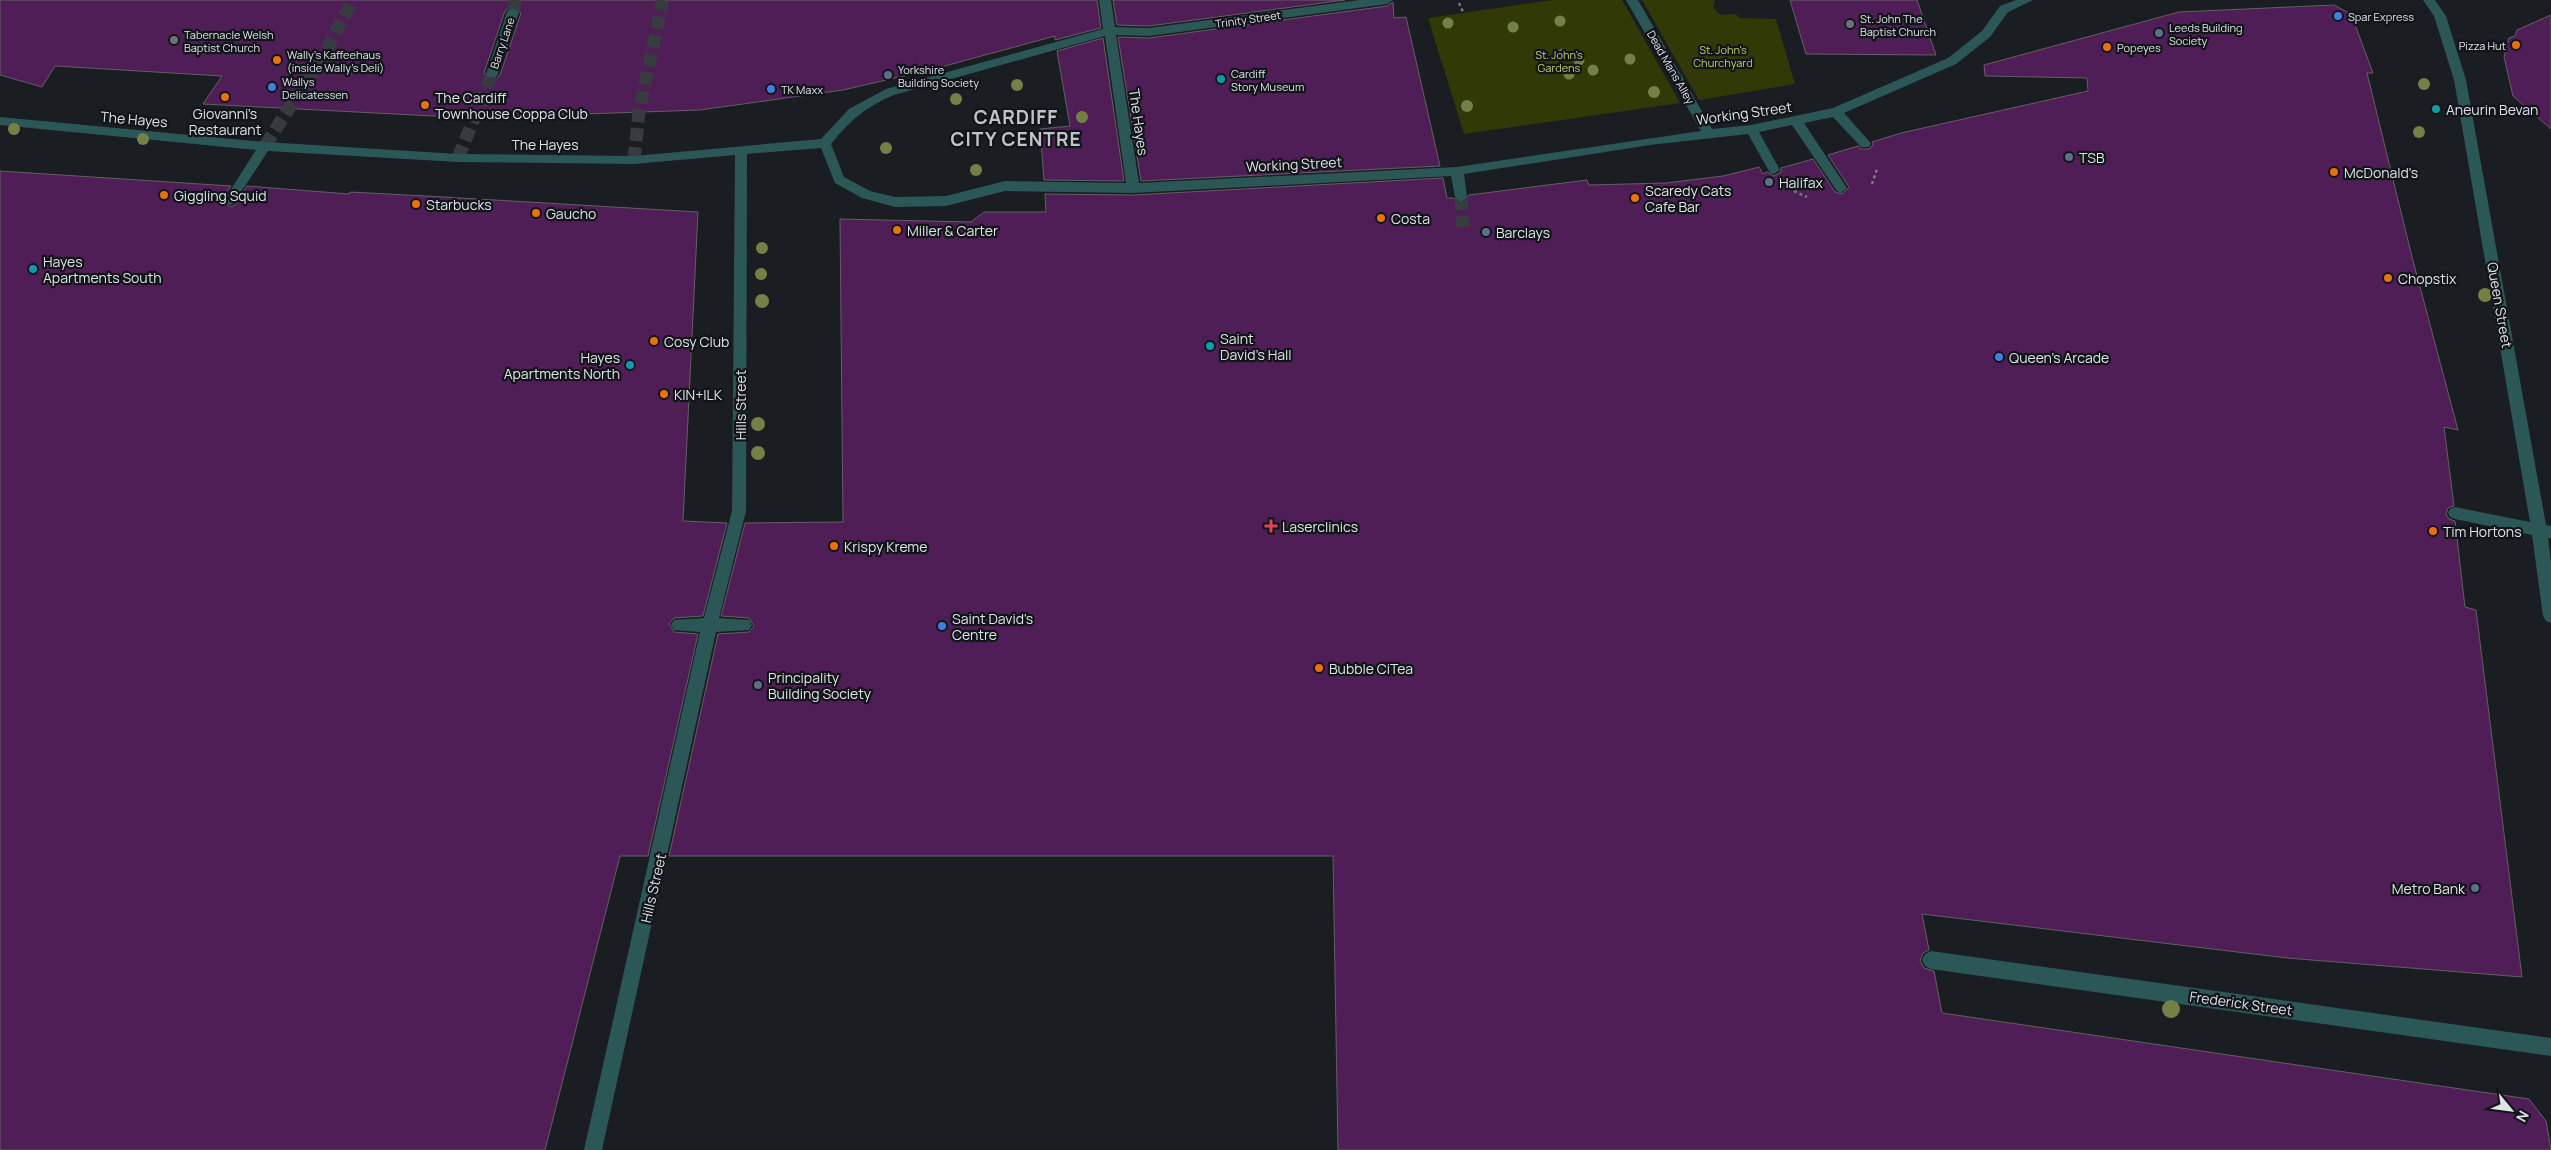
<svg xmlns="http://www.w3.org/2000/svg" width="2551" height="1150" viewBox="0 0 2551 1150" font-family="Manrope,sans-serif">
  <rect width="100%" height="100%" fill="#1a1d21"/>
  <path fill="#313a06" d="M1552 0H1622L1680 103 1464 134 1428 18Z
    M1642 0H1715L1713 8 1721 15 1736 14 1739 18 1776 19 1795 84 1699 100Z"/>
  <path fill="#501e56" stroke="#645f64" fill-rule="evenodd" d="M0 0H1097L1101 28 1055 40V36L930 70 843 90 700 110 471 118 203 104 222 76 55 66 42 87 0 75ZM512 6 521 13 500 75 496 79H488L484 73 505 11Z
    M1113 0H1345L1149 26 1117 25Z
    M1790 0H1917L1936 55 1806 54Z
    M1393 2 1394 18 1406 17 1440 166 1141 181 1118 37 1149 38 1387 6Z
    M2334 5 2351 14 2373 73H2367L2411 253 2458 430 2444 427 2454 506 2448 508 2446 514 2449 519 2455 521 2465 607 2476 610 2522 977 2287 958 1922 914 1929 950 1923 953 1920 961 1924 968 1934 971 1942 1013 2529 1099 2546 1121 2551 1150H1338L1333 856H669L718 634 749 632 754 626 749 618 721 616 745 523 843 522 840 219 971 222 984 212H1046L1045 194 1133 195 1443 178 1447 198H1453L1461 204 1469 195 1587 180 1589 185 1666 183 1723 176 1759 167 1763 174 1767 172 1774 176 1781 172V168L1813 159 1835 192 1842 194 1849 187 1828 155 1858 146 1861 149H1869L1873 145 1872 142 1901 133 2088 91 2087 78 1985 76 1984 65 2179 12Z
    M2551 15V129L2513 96 2504 57 2509 38 2515 36 2517 30Z
    M1103 38 1124 181 1044 180 1040 129 1070 126 1057 51Z
    M0 171 231 186 222 200 231 207 236 204 247 186 349 194 350 192 444 197 698 212 683 521 727 523 703 616 674 618 669 624 674 632 698 634 648 856H620L545 1150H0Z"/>
  <g fill="none" stroke-linecap="round" stroke-linejoin="round">
    <path stroke="#383b3f" stroke-width="13" stroke-dasharray="13 6" stroke-linecap="butt" d="M513 12 516 0
      M265 146 329 45 353 0
      M458 158 492 74
      M634 160 639 112 663 0
      M1461 197 1463 227"/>
    <path stroke="#777a7d" stroke-width="2.5" stroke-dasharray="3 3" stroke-linecap="butt" d="M1459 3 1464 14
      M1872 184 1877 169
      M1794 191 1807 197"/>
    <path fill="#2b5757" fill-rule="evenodd" d="M1099 0H1111L1115 27 1149 28 1359 0H1393L1387 4 1149 36 1116 35 1139 183 1457 167 1701 131 1626 0H1638L1712 129 1751 125 1833 108 1948 58 1982 31 2000 6 2016 0H2033L2008 12 1990 37 1956 64 1844 113 1869 141 1871 144 1869 147H1861L1833 117 1804 123 1847 188 1841 193 1837 191 1792 125 1759 132 1780 170 1774 174 1770 173 1748 134 1650 145 1464 174 1467 197 1461 202 1455 197 1451 176 1133 193 1005 191 946 206 895 207 862 198 835 183 821 148 747 154 746 511 719 618 749 620 752 625 749 630 716 632 602 1150H584L700 632 674 630 671 625 674 620 704 618 732 511 735 155 634 164 458 162 268 151 234 203 230 205 224 200 256 150 0 125V117L265 142 458 154 634 156 821 139 849 109 886 89 1103 29ZM1105 36 1126 183 1005 181 946 196 895 197 870 191 844 177 831 144C849 121 867 106 894 95Z
      M2423 0H2435L2446 16 2466 80 2546 525 2551 526V538H2548L2551 562V623L2546 621 2543 616 2532 535 2455 519 2450 517 2448 513 2450 509 2455 507 2530 522 2454 80 2434 16Z
      M513 8 519 12 498 74 496 77H488L486 74 507 12Z
      M1931 951 2551 1038V1056L1931 969 1925 966 1922 960 1925 954Z"/>
  </g>
  <g fill="#738147">
    <circle cx="1560" cy="21" r="5.5"/>
    <circle cx="1448" cy="23" r="5.5"/>
    <circle cx="1513" cy="27" r="5.5"/>
    <circle cx="1563" cy="54" r="5.5"/>
    <circle cx="1630" cy="59" r="5.5"/>
    <circle cx="1579" cy="60" r="5.5"/>
    <circle cx="1593" cy="70" r="5.5"/>
    <circle cx="1569" cy="74" r="5.5"/>
    <circle cx="2424" cy="84" r="6"/>
    <circle cx="1017" cy="85" r="6"/>
    <circle cx="1654" cy="92" r="6"/>
    <circle cx="956" cy="99" r="6"/>
    <circle cx="1467" cy="106" r="6"/>
    <circle cx="1082" cy="117" r="6"/>
    <circle cx="14" cy="129" r="6"/>
    <circle cx="2419" cy="132" r="6"/>
    <circle cx="143" cy="139" r="6"/>
    <circle cx="886" cy="148" r="6"/>
    <circle cx="976" cy="170" r="6"/>
    <circle cx="762" cy="248" r="6"/>
    <circle cx="761" cy="274" r="6"/>
    <circle cx="2485" cy="295" r="7"/>
    <circle cx="762" cy="301" r="7"/>
    <circle cx="758" cy="424" r="7"/>
    <circle cx="758" cy="453" r="7"/>
    <circle cx="2171" cy="1009" r="9"/>
  </g>
  <g fill="#3f7fe0" stroke="#111418" stroke-width="2">
    <circle cx="2338" cy="16" r="5"/>
    <circle cx="272" cy="87" r="5"/>
    <circle cx="771" cy="89" r="5"/>
    <circle cx="1999" cy="357" r="5"/>
    <circle cx="942" cy="626" r="5"/>
  </g>
  <g fill="#6b7280" stroke="#111418" stroke-width="2">
    <circle cx="1850" cy="24" r="5"/>
    <circle cx="174" cy="40" r="5"/>
  </g>
  <g fill="#5c6f8a" stroke="#111418" stroke-width="2">
    <circle cx="2159" cy="33" r="5"/>
    <circle cx="888" cy="75" r="5"/>
    <circle cx="2069" cy="157" r="5"/>
    <circle cx="1769" cy="182" r="5"/>
    <circle cx="1486" cy="232" r="5"/>
    <circle cx="758" cy="685" r="5"/>
    <circle cx="2475" cy="888" r="5"/>
  </g>
  <g fill="#e8710a" stroke="#111418" stroke-width="2">
    <circle cx="2516" cy="45" r="5"/>
    <circle cx="2107" cy="47" r="5"/>
    <circle cx="277" cy="60" r="5"/>
    <circle cx="225" cy="97" r="5"/>
    <circle cx="425" cy="105" r="5"/>
    <circle cx="2334" cy="172" r="5"/>
    <circle cx="164" cy="195" r="5"/>
    <circle cx="1635" cy="198" r="5"/>
    <circle cx="416" cy="204" r="5"/>
    <circle cx="536" cy="213" r="5"/>
    <circle cx="1381" cy="218" r="5"/>
    <circle cx="897" cy="230" r="5"/>
    <circle cx="2388" cy="278" r="5"/>
    <circle cx="654" cy="341" r="5"/>
    <circle cx="664" cy="394" r="5"/>
    <circle cx="2433" cy="531" r="5"/>
    <circle cx="834" cy="546" r="5"/>
    <circle cx="1319" cy="668" r="5"/>
  </g>
  <g fill="#0f9aa8" stroke="#111418" stroke-width="2">
    <circle cx="1221" cy="79" r="5"/>
    <circle cx="2436" cy="109" r="5"/>
    <circle cx="33" cy="269" r="5"/>
    <circle cx="1210" cy="346" r="5"/>
    <circle cx="630" cy="365" r="5"/>
  </g>
  <path fill="#e0444e" stroke="#111418" stroke-width="2" d="M1268.5 518.5h5v5h5v5h-5v5h-5v-5h-5v-5h5z"/>
  <g text-anchor="middle" dominant-baseline="central" stroke-width="4.5" stroke-linejoin="round" paint-order="stroke">
    <g font-size="11" fill="#e0e3e6" stroke="#111418" text-anchor="start">
      <text x="2348" y="16">Spar Express</text>
      <text x="1860" y="18">St. John The<tspan x="1860" dy="13">Baptist Church</tspan></text>
      <text x="2169" y="27">Leeds Building<tspan x="2169" dy="13">Society</tspan></text>
      <text x="184" y="34">Tabernacle Welsh<tspan x="184" dy="13">Baptist Church</tspan></text>
      <text x="2506" y="45" text-anchor="end">Pizza Hut</text>
      <text x="2117" y="47">Popeyes</text>
      <text x="287" y="54">Wally's Kaffeehaus<tspan x="287" dy="13">(inside Wally's Deli)</tspan></text>
      <text x="898" y="69">Yorkshire<tspan x="898" dy="13">Building Society</tspan></text>
      <text x="1231" y="73">Cardiff<tspan x="1231" dy="13">Story Museum</tspan></text>
      <text x="282" y="81">Wallys<tspan x="282" dy="13">Delicatessen</tspan></text>
      <text x="781" y="89">TK Maxx</text>
    </g>
    <g font-size="11" fill="#e0e3e6" stroke="#111418">
      <text transform="translate(1248 19) rotate(-8)">Trinity Street</text>
      <text transform="translate(502 43) rotate(-71)">Barry Lane</text>
      <text transform="translate(1671 67) rotate(60)">Dead Mans Alley</text>
    </g>
    <g font-size="11" fill="#bbd366" stroke="#111418">
      <text x="1723" y="49">St. John's<tspan x="1723" dy="13">Churchyard</tspan></text>
      <text x="1559" y="54">St. John’s<tspan x="1559" dy="13">Gardens</tspan></text>
    </g>
    <g font-size="14" fill="#e0e3e6" stroke="#111418" text-anchor="start">
      <text x="435" y="97">The Cardiff<tspan x="435" dy="16">Townhouse Coppa Club</tspan></text>
      <text x="2446" y="109">Aneurin Bevan</text>
      <text x="225" y="113" text-anchor="middle">Giovanni’s<tspan x="225" dy="16">Restaurant</tspan></text>
      <text x="2079" y="157">TSB</text>
      <text x="2344" y="172">McDonald's</text>
      <text x="1779" y="182">Halifax</text>
      <text x="1645" y="190">Scaredy Cats<tspan x="1645" dy="16">Cafe Bar</tspan></text>
      <text x="174" y="195">Giggling Squid</text>
      <text x="426" y="204">Starbucks</text>
      <text x="546" y="213">Gaucho</text>
      <text x="1391" y="218">Costa</text>
      <text x="907" y="230">Miller &amp; Carter</text>
      <text x="1496" y="232">Barclays</text>
      <text x="43" y="261">Hayes<tspan x="43" dy="16">Apartments South</tspan></text>
      <text x="2398" y="278">Chopstix</text>
      <text x="1220" y="338">Saint<tspan x="1220" dy="16">David's Hall</tspan></text>
      <text x="664" y="341">Cosy Club</text>
      <text x="620" y="357" text-anchor="end">Hayes<tspan x="620" dy="16">Apartments North</tspan></text>
      <text x="2009" y="357">Queen's Arcade</text>
      <text x="674" y="394">KIN+ILK</text>
      <text x="1282" y="526">Laserclinics</text>
      <text x="2443" y="531">Tim Hortons</text>
      <text x="844" y="546">Krispy Kreme</text>
      <text x="952" y="618">Saint David's<tspan x="952" dy="16">Centre</tspan></text>
      <text x="1329" y="668">Bubble CiTea</text>
      <text x="768" y="677">Principality<tspan x="768" dy="16">Building Society</tspan></text>
      <text x="2465" y="888" text-anchor="end">Metro Bank</text>
    </g>
    <g font-size="14" fill="#e0e3e6" stroke="#111418">
      <text transform="translate(1744 113) rotate(-8)">Working Street</text>
      <text transform="translate(134 119) rotate(5)">The Hayes</text>
      <text transform="translate(1139 122) rotate(82)">The Hayes</text>
      <text x="545" y="144">The Hayes</text>
      <text transform="translate(1294 164) rotate(-3)">Working Street</text>
      <text transform="translate(2500 305) rotate(80)">Queen Street</text>
      <text transform="translate(740 405) rotate(-90)">Hills Street</text>
      <text transform="translate(653 888) rotate(-77)">Hills Street</text>
      <text transform="translate(2241 1003) rotate(8)">Frederick Street</text>
    </g>
    <g font-size="19" font-weight="bold" letter-spacing="1" fill="#c0c4ca" stroke="#111418">
      <text x="1016" y="117">CARDIFF<tspan x="1016" dy="22">CITY CENTRE</tspan></text>
    </g>
  </g>
  <g transform="translate(2511 1110) rotate(119)" stroke="#111418" stroke-width="4" paint-order="stroke">
  <path d="M0-4L9 19L0 12L-9 19Z" fill="#e0e3e6"/>
  <text y="-8" font-size="14" font-weight="bold" text-anchor="middle" fill="#e0e3e6">N</text>
  </g>
</svg>
